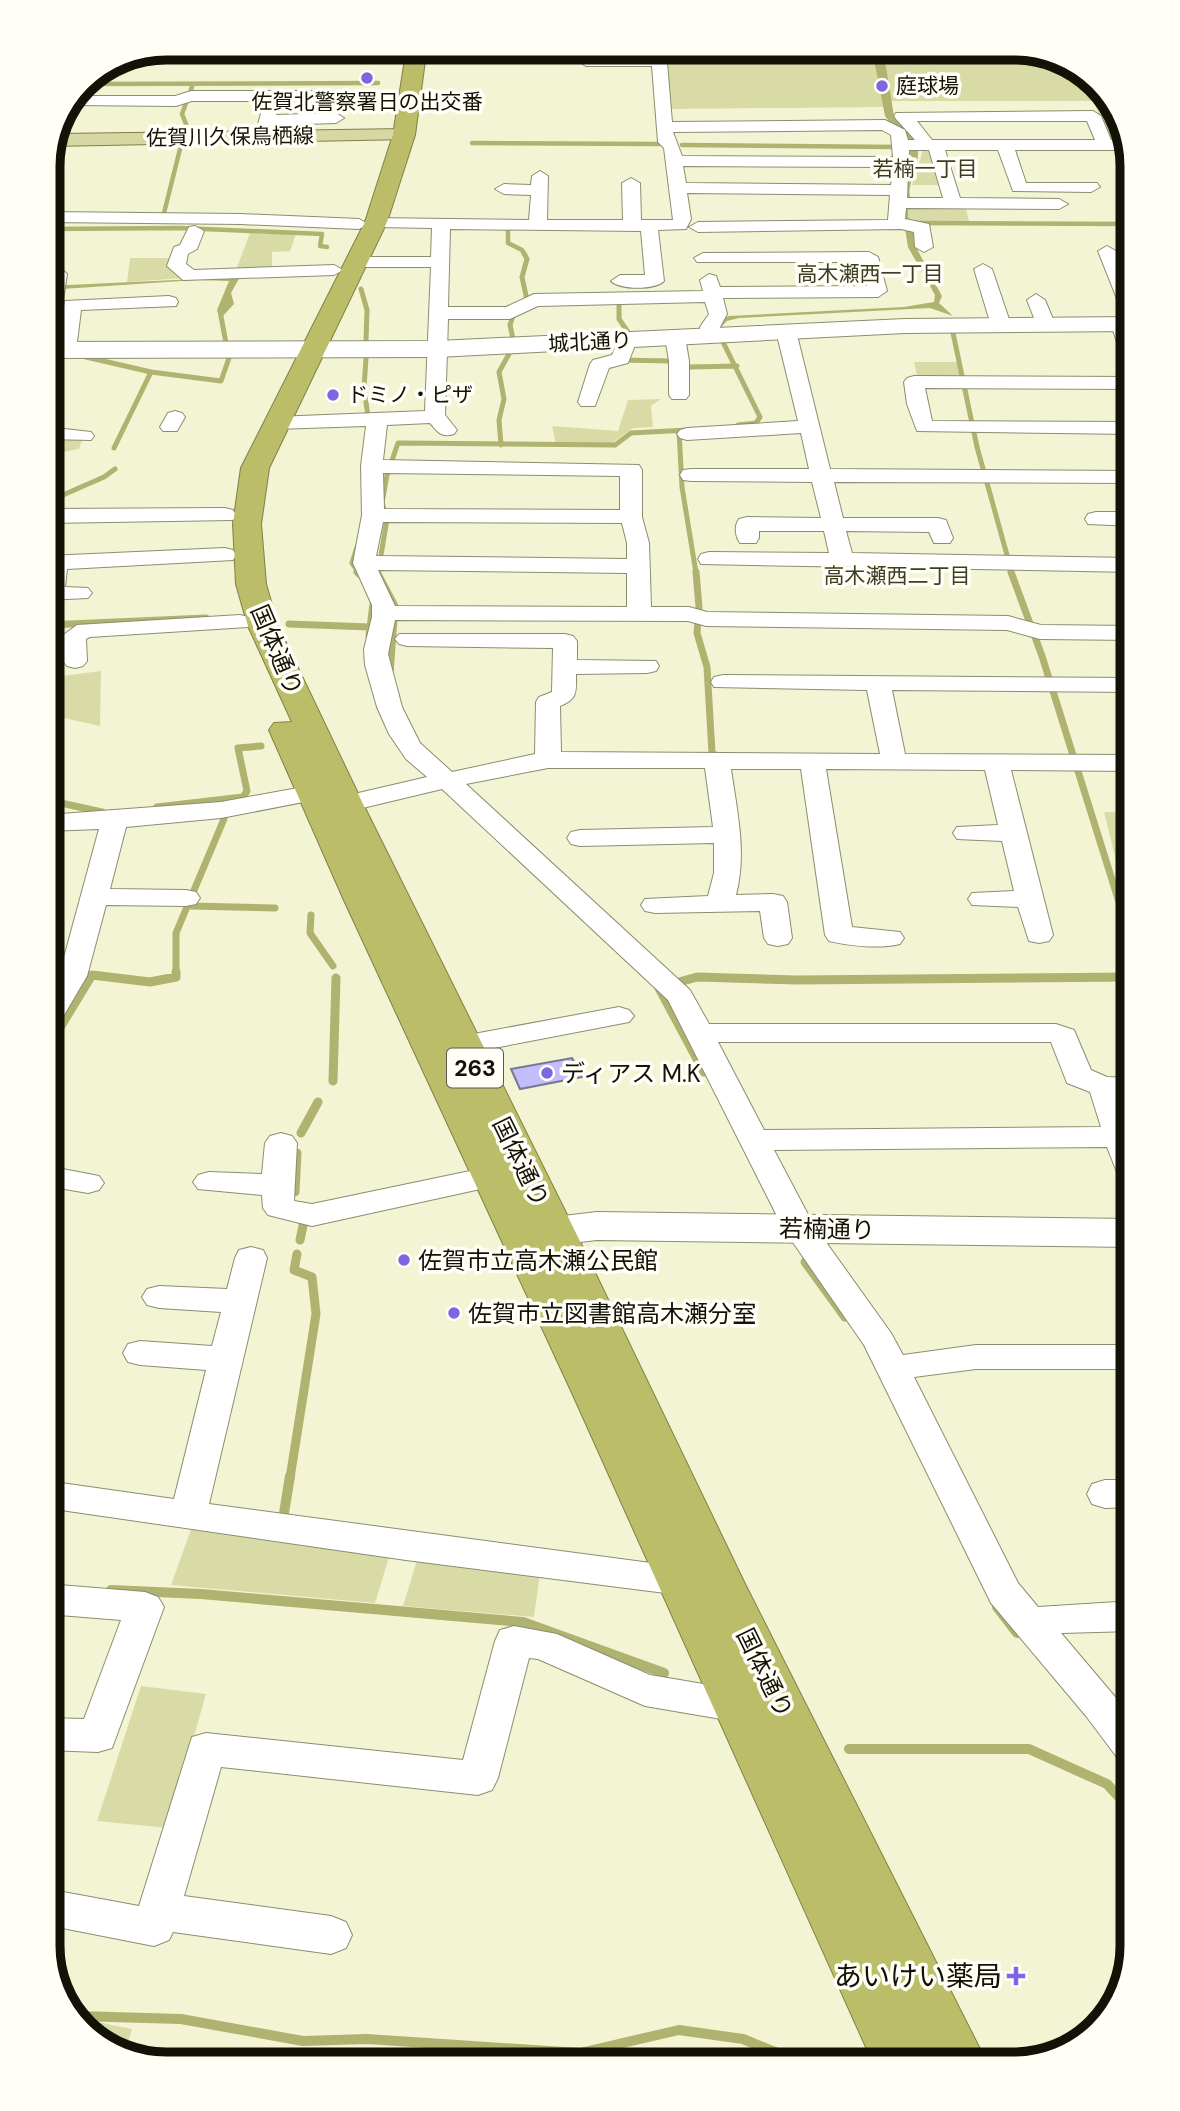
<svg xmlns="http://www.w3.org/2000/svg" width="1180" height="2111" viewBox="0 0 1180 2111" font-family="'DM Sans','Noto Sans JP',sans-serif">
  <rect width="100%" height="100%" fill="#f3f4d3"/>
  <path fill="#d9dba7" d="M1023 48 1086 71 1124 120 1128 143H1108L1094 101H892L882 107 670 109 662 51Z
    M932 147 945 185H912L923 150Z
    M909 205 965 206 970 224 905 223 904 213Z
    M250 233 296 234 290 251 272 252V269L236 270Z
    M130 258H174L185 278 127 282Z
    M914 362H958L962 380H918Z
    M661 399 651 406 653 427 633 428 612 443 556 444 552 426 618 431 628 400Z
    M47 437 82 440 79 449 63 452 50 470 47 469Z
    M101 671 100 726 64 718 47 709V678Z
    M1104 812H1133V862L1116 861Z
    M193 1524 390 1554 375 1603 171 1585Z
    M418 1557 540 1573 534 1617 403 1606Z
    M141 1686 206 1694 168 1828 97 1821Z
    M78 2018 132 2029 125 2052 100 2044Z"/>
  <path fill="#b0b270" d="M872 49H883L894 116C917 135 923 145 914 174 912 180 908 189 910 196 910 199 913 202 913 206L908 209V218L915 223 912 225 916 247 942 296 939 303 953 316 930 308 739 318 727 321 720 328 718 326 720 320 729 316 904 307 934 302 935 295 908 247 904 222V180L910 162V148L885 116Z
    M240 277 231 293 234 304 220 319 217 310 229 281 197 280 47 290V286Z"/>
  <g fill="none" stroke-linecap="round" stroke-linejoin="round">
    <path stroke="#b0b270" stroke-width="4.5" d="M81 84 378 83
      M184 135 186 124 182 114 193 84
      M472 143 659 144 660 135
      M682 145 897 147
      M162 221 182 141
      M915 223 1133 224
      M508 226V243L522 250 524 254
      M47 229 181 228 322 234 320 246 327 247"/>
    <path stroke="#b0b270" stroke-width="5" d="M361 289 367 310 366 341
      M613 300 619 303V319L628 332
      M521 302 527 300 522 277 527 259 524 253
      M220 311 226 343
      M513 316 510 325 513 339
      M953 333 977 447 1012 573
      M722 340 760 417 756 423 738 425
      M86 357 151 372
      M366 358 364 388 369 424
      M619 360 671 361 690 367 737 366
      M679 431 682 487 696 573
      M501 445 499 420 504 399 499 372 509 354
      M114 448 151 372 221 381 229 358
      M47 502 104 477 115 469
      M357 547 352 563 359 573
      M378 573 387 519 382 503 387 475 398 443 615 445 631 433 687 430"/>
    <path stroke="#b0b270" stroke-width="7" d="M357 572 359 574
      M377 572 395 606 390 674
      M696 572 699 607 697 633 707 667 712 753 719 757
      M1011 572 1042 656 1133 947
      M289 624 369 627
      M47 625 206 618
      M369 636 373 604
      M47 800 102 812
      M157 807 243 797 247 791 238 748 261 746
      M190 906 275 908
      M311 915 310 933 333 966
      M176 974V933L224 819"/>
    <path stroke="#b0b270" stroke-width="9" d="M672 984 697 977 797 980 1133 977
      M659 988 704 1072
      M47 1049 92 975 150 982 176 977V972
      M333 1081 336 978
      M301 1133 318 1102
      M295 1192 297 1153
      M300 1240 304 1221
      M805 1262 845 1317
      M290 1478 316 1314 312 1277 294 1270 297 1254"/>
    <path stroke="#b0b270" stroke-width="10" d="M284 1513 290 1476
      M111 1590 201 1594 523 1622 664 1673
      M997 1607 1017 1633
      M849 1749H1029L1107 1784 1133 1812
      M1120 1755 1133 1773
      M77 2016 181 2019 303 2041 367 2039 580 2053 679 2030 743 2039 787 2057"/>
  </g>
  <path fill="#c3bdfc" stroke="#787693" stroke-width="2" d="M572 1058 582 1077 520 1089 511 1069Z"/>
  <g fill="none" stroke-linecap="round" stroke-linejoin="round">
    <g stroke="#8c8d6f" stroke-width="2">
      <path id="street" d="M650 51H666L672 122 885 120 905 130 908 140H915L896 119 894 116 896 113 1093 111 1101 116 1111 140H1128L1129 150H1015L1026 183H1097L1100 187 1091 192 1013 191 998 150H945L960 198 1059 199 1068 204 1059 209 906 208 905 219 929 224 933 247 924 252 915 247 914 232 901 229 698 232 689 227 698 222 888 220 890 195 687 193 691 219 686 229 658 230 664 281C656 290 619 290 611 281L620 275H645L641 231 450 229 448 307H506L534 294 703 291 700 280 709 274 716 276 720 287 867 286 861 262H697L694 258 703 253 869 252 878 257 887 291 878 297 723 298 727 314 720 327 721 335 711 341 701 335 700 327 709 314 705 302 538 306 510 319H448L445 415 457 430 454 434C441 438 438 432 430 423L387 425 383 460 639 465 642 470V517L649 543 651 607H689L707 612 1008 616 1041 625 1133 626V640L1040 639 1007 630 706 626 688 621 395 620 388 654 402 707 420 743 452 772 535 754 536 702 539 697 552 692 553 648 407 646 399 644 395 639 399 634H565L573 636 577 641V660L656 661 659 666 656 671 647 673 576 674C576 692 578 699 560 706L561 752 880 754 867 690 714 687 711 682 714 677 723 675 1133 678V692L892 690 905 754 1133 755V771L1011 770 1053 935 1049 941 1039 943 1029 941 1018 907 972 905 968 899 972 893 1014 891 1002 841 957 839 953 833 957 827 998 825 985 770 826 769 852 927 900 932 904 938 900 944C879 949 850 946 829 941L825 935 801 769H731C737 811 747 853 736 895L773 894 783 896 787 902 792 938 788 944 778 946 768 944 764 938 760 911 655 913 645 911 641 905 645 899 708 896 714 873V843L580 846 571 844 567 838 571 832 580 830 713 827 705 768H548L466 784 690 990 709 1024H1056L1074 1030 1091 1070 1107 1077 1133 1078V1096H1121L1133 1130V1188L1122 1185 1107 1147 774 1150 813 1224 891 1333 903 1355 976 1345H1133V1369H976L914 1377 1018 1583 1038 1607 1133 1601V1631L1061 1633 1133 1718V1764L1119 1760 1086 1716 991 1603 864 1345 783 1228 668 1000 442 789 346 812 337 810 333 804 337 798 427 777 406 759 389 734 377 707 365 665 364 649 372 617V605L353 563 362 515 361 466 366 426 275 429 268 427 265 423 268 419 275 417 425 411 431 267H357L348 262 357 257H431L432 228 376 227 370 226 367 222 370 218 529 220 531 195 504 194 495 189 504 184 531 185 532 176 540 171 548 176 547 220H623L622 183 631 178 640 183 641 220H673L664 148 658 142 652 66H586L578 61 586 56H651ZM917 121H1087L1095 140H932ZM882 130 891 135 893 157 682 156 673 132ZM909 150H929L943 198H907ZM683 166 893 167 891 185 686 183ZM383 473 620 476V510L384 509ZM383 522 622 523 627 543V559L376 556ZM378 570 627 573V607L395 606ZM718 1042H1051L1067 1083 1090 1092 1101 1127 764 1130Z
        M191 91H314L320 93 322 96 320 99 280 101 276 115 336 113 344 118 336 123 274 125 271 137 263 142 255 137 264 101H192L176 106 71 105 76 96H175Z
        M47 212 241 214 359 219 368 224 359 229 241 224 47 222Z
        M195 226 204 231 197 249 188 254 186 264 194 270 334 265 343 270 334 275 183 280 167 266 174 247 180 245 189 227Z
        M1107 246 1116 251 1133 293V323L1129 322 1133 330V366L1123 360 1111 324 1114 320 1125 319 1098 251Z
        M47 260 53 261 67 274 58 332 48 338Z
        M983 264 992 269 1011 325 1008 329 1001 331 991 325 974 269Z
        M1036 294 1045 300 1055 324 1052 328H1038L1027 300Z
        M169 296 176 298 178 302 176 306 81 310 76 350 66 356 56 350 65 301Z
        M786 325 796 331 830 469 1133 471V483L834 482 843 518H938L946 520 953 538 950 543H934L929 532 846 531 852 553 1133 558V572L701 564 698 559 701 554 709 552 829 553 824 531H759V538L756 543H740C735 536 734 526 739 519L747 517 821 518 812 482 691 481 683 480 680 475 683 470 691 469H809L801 433 687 440 680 438 677 434 680 430 687 428 798 421 776 331Z
        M675 331 685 337 689 361V395L686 399H672L669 395V361L665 337Z
        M627 334 637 340 628 363 609 368 595 406H581L578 402 590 364 593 360 612 355 620 336Z
        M914 376 1133 377V389L925 388 932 421 1133 422V434L917 431 907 404 904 382 907 378Z
        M175 411 182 413 185 417 177 431H163L160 427 168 413Z
        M47 427 91 432 94 436 91 440 47 439Z
        M225 508 233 510 236 515 233 520 47 523V509Z
        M1096 512H1133V526L1088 524 1085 519 1088 514Z
        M225 548 233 550 236 555 233 560 67 569 65 587 88 588 92 593 88 598 47 600V556Z
        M240 615 248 617 252 622 248 627 90 637 86 639 87 661 83 666 75 668 67 666 63 661 62 636 77 625Z
        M336 781 345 784 349 789 345 794 221 818 126 827 110 889 186 890 196 892 200 898 196 904 186 906 106 905 87 976 57 1027 47 1030V995L59 976 99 829 47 831V815L221 802Z
        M619 1007 629 1010 634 1016 629 1022 463 1054 453 1051 448 1045 453 1039 463 1036Z
        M281 1133 292 1136 297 1143 294 1201 312 1204 494 1166 505 1169 510 1176 505 1183 494 1186 312 1226 268 1215 263 1208 262 1195 198 1189 193 1182 198 1175 209 1172 262 1174 265 1143 270 1136Z
        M47 1166 99 1176 104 1183 99 1190 88 1193 47 1186Z
        M251 1247 263 1250 267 1258 209 1504 681 1567 694 1571 700 1581 694 1591 681 1595 406 1560 47 1508V1481L174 1499 206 1370 140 1365 128 1362 123 1353 128 1344 140 1341 212 1346 221 1312 159 1308 147 1305 142 1297 147 1289 159 1286 227 1289 235 1258 239 1250Z
        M1105 1480H1133V1507L1105 1508 1092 1504 1087 1494 1092 1484Z
        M47 1584 145 1592 158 1597 164 1607 112 1748 98 1752 47 1750V1718L84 1719 121 1620 47 1614Z
        M514 1626 557 1634 650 1675 739 1690 753 1695 759 1706 753 1717 739 1722 645 1706 538 1659 529 1658 498 1778 492 1790 478 1795 221 1767 184 1896 331 1916 346 1922 352 1935 346 1948 331 1954 173 1932 169 1940 154 1946 47 1925V1889L139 1906 192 1737 206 1733 463 1760 495 1641 500 1630Z"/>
    </g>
    <g stroke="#8c8d6f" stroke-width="2">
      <path id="secondary" d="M1133 317V331L905 333 438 357 47 358V342L438 341 905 319Z
        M597 1212 1133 1219V1247L597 1240 555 1245 523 1254 508 1250 502 1240 508 1230 554 1217Z"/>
    </g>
    <g stroke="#808146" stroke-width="2">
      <path id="primary" d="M404 129 411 131 415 135 411 139 53 146 59 134Z"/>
    </g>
    <g stroke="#808146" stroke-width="2">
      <path id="highway" d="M406 53H426L415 135 387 222 269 468 261 524 266 584 278 626 363 804 575 1231 745 1584 983 2055 870 2056 573 1395 343 898 269 730 274 723 292 722 248 626 236 584 233 524 241 468 365 222 393 135Z"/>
    </g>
    <use href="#street" fill="#fff" fill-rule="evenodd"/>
    <use href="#secondary" fill="#fff" fill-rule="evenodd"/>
    <use href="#primary" fill="#d7d7a4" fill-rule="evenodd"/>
    <use href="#highway" fill="#bcbd68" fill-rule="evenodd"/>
  </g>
  <g fill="#7e66e1" stroke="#fffff8" stroke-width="2.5">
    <circle cx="367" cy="78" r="7"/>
    <circle cx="882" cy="86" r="7"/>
    <circle cx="333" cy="395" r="7"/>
    <circle cx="547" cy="1073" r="7"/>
    <circle cx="404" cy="1260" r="7"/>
    <circle cx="454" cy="1313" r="7"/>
    <path d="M1012.5 1965.5h7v7h7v7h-7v7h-7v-7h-7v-7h7z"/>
  </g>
  <g text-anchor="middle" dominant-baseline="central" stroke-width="7" stroke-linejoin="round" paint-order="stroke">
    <g font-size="21" fill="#121207" stroke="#fffff8" text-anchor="start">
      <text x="896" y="86">庭球場</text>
      <text x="367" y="102" text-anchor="middle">佐賀北警察署日の出交番</text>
      <text x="347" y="395">ドミノ・ピザ</text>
    </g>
    <g font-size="21" fill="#121207" stroke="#fffff8">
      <text transform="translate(230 137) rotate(-1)">佐賀川久保鳥栖線</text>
      <text transform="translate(590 342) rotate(-3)">城北通り</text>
    </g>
    <g font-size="21" fill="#3d3d22" stroke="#fffff8">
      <text x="925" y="169">若楠一丁目</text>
      <text x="870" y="274">高木瀬西一丁目</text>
      <text x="897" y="576">高木瀬西二丁目</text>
    </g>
    <rect fill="#fffff8" stroke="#59594f" stroke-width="2" x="447" y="1048.5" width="56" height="39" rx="5"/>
    <g font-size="23" font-weight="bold" fill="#121207">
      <text x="475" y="1068">263</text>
    </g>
    <g font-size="24" fill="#121207" stroke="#fffff8">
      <text transform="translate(277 650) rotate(67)">国体通り</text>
      <text transform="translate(521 1162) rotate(64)">国体通り</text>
      <text transform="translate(827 1229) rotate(1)">若楠通り</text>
      <text transform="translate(765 1673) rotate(64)">国体通り</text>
    </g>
    <g font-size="24" fill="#121207" stroke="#fffff8" text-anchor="start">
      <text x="561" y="1073">ディアス M.K</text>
      <text x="418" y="1260">佐賀市立高木瀬公民館</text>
      <text x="468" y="1313">佐賀市立図書館高木瀬分室</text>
    </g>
    <g font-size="28" fill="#121207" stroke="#fffff8" text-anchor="end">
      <text x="1002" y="1976">あいけい薬局</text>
    </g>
  </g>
  <path d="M0 0H1180V2111H0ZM166 60H1014A106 106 0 0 1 1120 166V1946A106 106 0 0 1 1014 2052H166A106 106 0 0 1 60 1946V166A106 106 0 0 1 166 60Z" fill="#fffff8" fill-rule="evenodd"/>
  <path fill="none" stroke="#121207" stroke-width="9" d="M166 60H1014A106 106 0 0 1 1120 166V1946A106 106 0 0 1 1014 2052H166A106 106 0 0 1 60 1946V166A106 106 0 0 1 166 60Z"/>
</svg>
